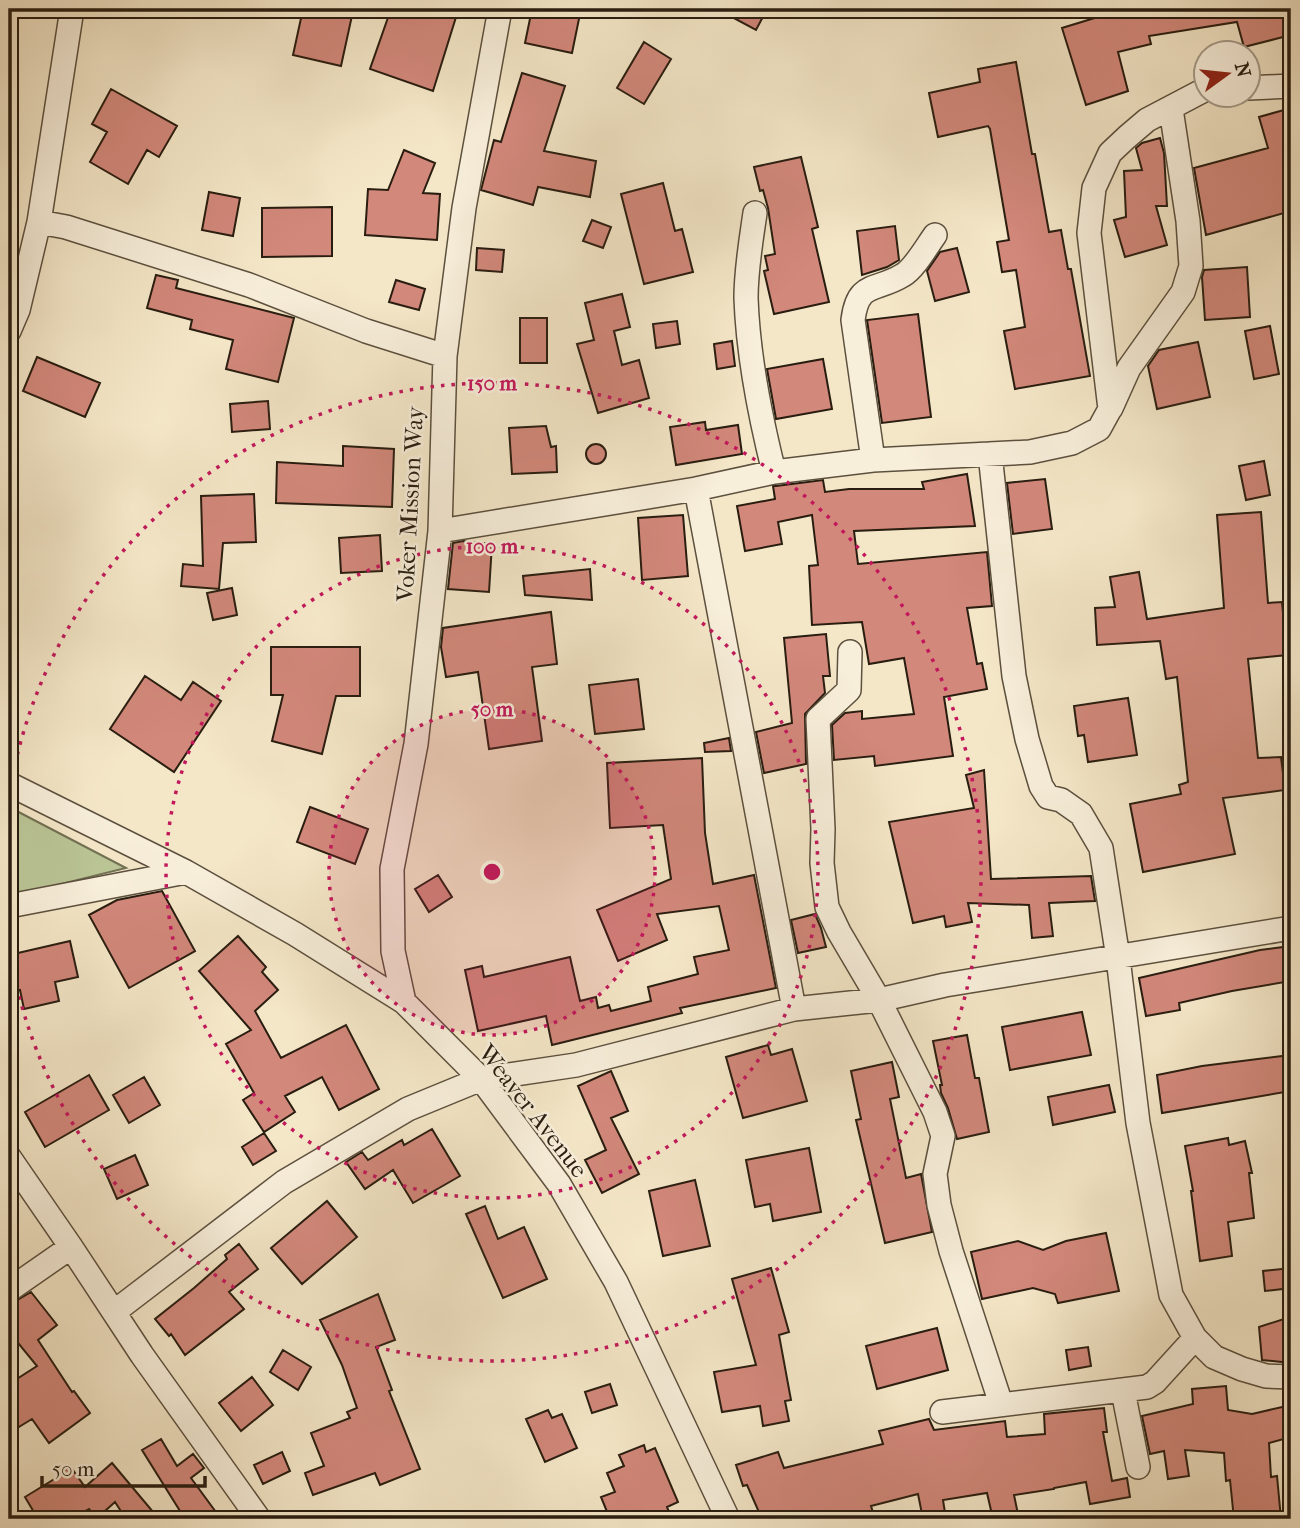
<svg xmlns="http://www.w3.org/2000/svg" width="1300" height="1528" viewBox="0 0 1300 1528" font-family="'IM FELL French Canon',serif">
  <rect width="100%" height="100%" fill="#f4e7c8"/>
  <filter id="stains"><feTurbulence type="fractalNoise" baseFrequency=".00286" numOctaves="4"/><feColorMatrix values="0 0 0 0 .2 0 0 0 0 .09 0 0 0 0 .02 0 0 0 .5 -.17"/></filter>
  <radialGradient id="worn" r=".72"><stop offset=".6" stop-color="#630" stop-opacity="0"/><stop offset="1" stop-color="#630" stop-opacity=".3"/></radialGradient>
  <path fill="#bac596" stroke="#727153" stroke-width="2" d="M9 807 126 868 9 897Z"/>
  <path fill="#d2887b" stroke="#291d10" stroke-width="2" d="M303 9 353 11 341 66 293 55Z
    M391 9H434L456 17 433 91 370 69Z
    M532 9H581L572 53 525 43Z
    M717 9H767L756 30Z
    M1124 9H1291V35L1244 47 1237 22 1149 36 1151 44 1118 52 1128 91 1086 105 1062 28Z
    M644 42 671 59 644 104 617 88Z
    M1016 62 1032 154H1035L1049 232 1061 230 1068 269H1071L1090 376 1015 389 1004 331 1025 327 1016 270 1002 272 997 242 1009 240 990 129 988 126 938 137 929 93 980 82 978 69Z
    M522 73 565 86 544 151 596 161 590 197 538 187 533 205 481 190 494 140 501 142Z
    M111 89 177 126 159 157 147 150 128 184 90 162 107 132 92 124Z
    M1291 108V211L1206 235 1194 168 1268 148 1259 117Z
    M1160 138 1164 153 1167 206H1156L1167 245 1125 257 1114 220 1126 217 1124 171 1142 170 1136 148 1142 143Z
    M404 150 435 163 423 193 440 194 437 240 365 235 368 189 388 190Z
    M801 157 818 227 812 229 829 302 774 314 764 271 768 270 765 256 775 254 768 208 763 190 760 191 754 167Z
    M663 183 675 231 682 229 693 272 644 284 621 194Z
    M209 192 240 198 233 236 202 230Z
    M332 207V256L262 257V208Z
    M592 220 611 227 603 248 583 241Z
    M895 226 899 260 887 267 862 275 857 231Z
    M477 248 504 250 502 272 476 270Z
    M957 248 969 292 935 301 927 271 940 252Z
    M1247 267 1250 317 1205 320 1202 277 1204 270Z
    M156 275 178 280 176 288 294 318 278 382 226 369 233 340 190 329 192 320 147 308Z
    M396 280 425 289 419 310 389 302Z
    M622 294 630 327 614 331 622 365 639 360 649 398 598 413 577 344 594 340 585 303Z
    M918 314 931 417 882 423 867 320Z
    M520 318H547V363H520Z
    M677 321 680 344 656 348 653 324Z
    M1270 326 1279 374 1254 379 1245 331Z
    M732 341 735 366 717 369 714 344Z
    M1198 342 1210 397 1157 409 1148 366 1159 350Z
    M37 357 100 383 85 417 23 391Z
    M823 359 832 409 776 419 767 369Z
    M268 401 270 429 232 432 230 404Z
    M705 422 706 430 738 425 742 454 676 465 670 427Z
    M546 426 551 447 556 446 557 472 512 474 509 428Z
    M586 454a10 10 0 1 1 20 0a10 10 0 1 1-20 0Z
    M343 446 394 449 392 507 276 503 277 462 343 466Z
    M1264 461 1270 495 1246 500 1239 466Z
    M967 474 975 526 854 531 858 564 987 552 992 606 967 608 977 664 982 663 987 689 944 697 953 756 875 766 874 756 834 760 832 725 845 713 862 711V719L914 714 904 658 869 664 862 622 812 625 809 566 818 565 812 515 778 522 782 544 745 551 737 506 775 499 773 486H776L823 480 825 492 849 489H924L922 482Z
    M1045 479 1052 529 1013 534 1007 483Z
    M254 494 256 542 223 543 219 589 181 586 183 564 203 566 201 496Z
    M1261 512 1268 603 1282 602 1287 655 1248 659 1258 758 1281 757 1285 790 1223 798 1235 854 1143 872 1130 804 1181 794 1179 785 1188 782 1177 677 1166 679 1160 641 1097 645 1095 608 1115 607 1110 577 1139 572 1147 619 1224 608 1217 515Z
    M683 515 688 576 642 580 638 518Z
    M380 535 382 571 341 573 339 538Z
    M463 541 492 544 489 592 448 589 453 543Z
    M590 569 592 600 525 595 523 576Z
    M232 588 237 615 213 620 207 593Z
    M551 612 557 664 532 667 542 741 489 749 478 672 446 677 441 647 443 628Z
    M826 634 830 676H823L825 693 805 714 806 764 764 773 756 732 792 723 784 638Z
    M271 647H360V696H336L322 754 272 741 283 695H271Z
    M145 676 181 700 193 682 221 701 174 772 110 729Z
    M638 679 644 729 595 734 589 685Z
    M1128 698 1137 755 1088 762 1084 735 1078 736 1074 706Z
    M729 738 731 751 705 752 704 743Z
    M702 758 705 833 713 884 754 875 776 988 680 1008 682 1013 552 1045 546 1016 478 1031 465 970 482 966 484 977 570 957 580 1001 596 997 598 1008 609 1005 611 1011 651 1001 648 987 698 974 694 957 729 950 719 906 657 914 667 940 618 961 597 910 671 879 663 825 610 828 607 763Z
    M984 770 991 879 1091 876 1095 901 1049 903 1053 936 1032 938 1029 905 968 903 972 922 946 927 944 916 913 923 889 822 974 808 966 775Z
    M310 807 368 829 355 864 297 842Z
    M438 875 452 897 429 912 415 889Z
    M162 891 195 951 129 988 89 915 117 900Z
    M815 914 821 928 826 947 798 953 791 920Z
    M238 936 266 967 262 972 278 990 255 1011 281 1058 346 1025 379 1089 339 1110 322 1077 285 1096 295 1112 264 1132 243 1100 254 1093 226 1044 251 1030 199 971Z
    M70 941 78 977 55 982 59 1001 24 1009 20 990 9 992V955Z
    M1291 946V981L1232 991 1179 1003 1180 1010 1146 1016 1139 978 1260 950Z
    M1082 1012 1091 1055 1010 1070 1002 1027Z
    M967 1035 975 1078H979L989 1132 957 1139 948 1108 941 1093 940 1085H942L933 1041Z
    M768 1045 771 1055 792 1049 807 1101 743 1118 726 1057Z
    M1291 1055V1091L1162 1113 1157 1075 1202 1066Z
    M892 1062 899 1097 890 1099 906 1178 921 1174 932 1232 885 1243 856 1120 861 1119 851 1071Z
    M611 1071 628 1111 611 1118 639 1174 602 1193 585 1160 606 1150 578 1086Z
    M89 1075 109 1110 45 1147 25 1112Z
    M144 1077 160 1105 129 1123 113 1095Z
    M1109 1085 1115 1112 1053 1125 1048 1097Z
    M432 1129 460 1176 413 1203 393 1170 365 1189 346 1162 362 1152 368 1160 402 1140 404 1145Z
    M264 1133 276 1151 253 1165 242 1147Z
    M1228 1138 1229 1145 1245 1141 1252 1173H1249L1254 1218 1228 1222 1232 1256 1200 1261 1191 1191H1193L1185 1146Z
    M809 1148 821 1212 773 1221 770 1204 755 1207 746 1160Z
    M135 1155 148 1185 117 1199 104 1169Z
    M695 1180 710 1246 663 1256 649 1191Z
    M327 1201 357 1237 302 1284 271 1248Z
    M485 1206 498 1239 524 1227 547 1279 503 1298 466 1214Z
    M1106 1233 1119 1291 1058 1303 1055 1294 1033 1288 982 1299 971 1252 1018 1241 1043 1250 1066 1241Z
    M239 1244 258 1269 229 1292 244 1309 185 1355 171 1334 169 1336 155 1319 194 1288 227 1259 225 1255Z
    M771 1268 789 1332 779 1335 791 1400 785 1401 789 1421 763 1426 760 1406 722 1412 714 1372 756 1365 732 1279Z
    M1291 1268V1288L1265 1291 1263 1271Z
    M31 1292 57 1325 38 1340 72 1392 74 1391 90 1413 49 1443 32 1419 9 1433V1384L37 1366 9 1332V1305Z
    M378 1294 395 1340 376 1347 392 1390 389 1391 420 1469 380 1485 375 1473 313 1495 305 1473 324 1466 311 1433 350 1418 347 1412 357 1408 342 1365 320 1320Z
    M1287 1318 1291 1339V1363L1262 1360 1259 1327Z
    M937 1328 948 1370 877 1389 866 1346Z
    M1088 1347 1091 1366 1069 1370 1066 1350Z
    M283 1350 311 1367 298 1390 270 1372Z
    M252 1377 273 1405 241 1431 219 1403Z
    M610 1384 617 1405 592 1413 585 1392Z
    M1226 1386 1228 1410 1252 1414 1291 1405V1437L1269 1443 1271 1477 1277 1476 1281 1519H1234L1230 1480 1226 1481 1224 1453 1185 1450 1189 1476 1168 1479 1164 1451 1150 1454 1142 1416 1193 1404 1192 1389Z
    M1104 1408 1107 1432H1103L1112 1481 1127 1478 1130 1497 1090 1504 1086 1482 1054 1488V1489L1014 1495 1019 1519H993L987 1493 943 1500 946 1519H923L918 1494 871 1506 875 1519H762L747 1485 743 1486 736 1465 778 1452 784 1468 883 1444 879 1431 929 1419 934 1430 1005 1421 1007 1437 1045 1434 1044 1414Z
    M548 1410 552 1418 562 1414 577 1448 545 1462 526 1419Z
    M161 1439 177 1466 193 1454 204 1468 191 1478 221 1519H185L142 1450Z
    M644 1445 646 1452 655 1448 678 1502 667 1507 672 1519H610L601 1497 615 1492 607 1473 624 1466 619 1455Z
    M282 1452 290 1471 263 1484 254 1465Z
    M112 1463 159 1519H126L115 1502 97 1518 89 1509 71 1519H38L25 1497 56 1478 70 1466 85 1487Z"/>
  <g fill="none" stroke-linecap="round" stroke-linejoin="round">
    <g stroke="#5c503e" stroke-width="26">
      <path id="minor" d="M1248 88 1291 86
        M755 213C751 241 746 269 746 298 748 356 760 416 774 472
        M39 222 66 227 249 285 366 331 445 356
        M9 331 18 310 39 222 72 9
        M1111 408 1129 368 1183 292 1191 266 1188 221 1171 109
        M990 454 1014 676 1027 739 1041 786 1048 797 1061 800 1081 814 1101 848 1118 958 1138 1123 1171 1295 1195 1338 1214 1357 1242 1369 1266 1376 1291 1377
        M873 460 853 320C858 280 876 292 903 275 914 269 927 246 935 235
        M696 489 794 1009
        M440 531 696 489 774 472 873 460 1030 452 1072 443 1099 429 1110 409 1089 233 1094 188 1110 153 1127 137 1147 120 1206 89
        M850 652 849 690 818 719 823 829 822 863 827 907 839 932 879 1000 935 1112 943 1136 935 1174 939 1205 951 1251 1001 1404
        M9 784 186 872 295 934 404 1002 481 1079 559 1184 616 1282 728 1519
        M9 906 186 872
        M404 1002 393 951 392 869 416 744 440 531 445 356 464 208 500 9
        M9 1157 71 1247 142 1355 259 1519
        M9 1290 71 1247
        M114 1312 284 1182 408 1109 481 1079 576 1065 794 1009 879 1000 945 985 1291 928
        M1123 1391 1138 1467
        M942 1412 1147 1387 1155 1382 1195 1338"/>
    </g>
    <use href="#minor" stroke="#f8efdb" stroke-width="23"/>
  </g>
  <circle cx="492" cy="872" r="163" fill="#c2185b" fill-opacity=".12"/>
  <g fill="none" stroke="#c2185b" stroke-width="3.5" stroke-dasharray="3.5 7">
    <circle cx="492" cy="872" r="163"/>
    <circle cx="492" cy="872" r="326"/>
    <path d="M9 796A489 489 0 1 1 9 948"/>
  </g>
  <g text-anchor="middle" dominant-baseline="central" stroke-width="5" stroke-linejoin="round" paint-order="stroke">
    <g font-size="24" fill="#291d10" stroke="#f8efdb">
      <text transform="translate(410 504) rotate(-87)">Voker Mission Way</text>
      <text transform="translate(533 1111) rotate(52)">Weaver Avenue</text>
    </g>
  </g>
  <circle cx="492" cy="872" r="10" fill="#c2185b" stroke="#f8efdb" stroke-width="3.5"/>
  <g font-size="21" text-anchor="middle" font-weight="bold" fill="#c2185b" stroke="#f8efdb" stroke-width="5" stroke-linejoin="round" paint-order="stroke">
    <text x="492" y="390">150 m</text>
    <text x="492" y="553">100 m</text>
    <text x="492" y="716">50 m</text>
  </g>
  <rect width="1300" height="1528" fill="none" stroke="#f4e7c8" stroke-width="35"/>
  <rect x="10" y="10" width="1279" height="1507" fill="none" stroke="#291d10" stroke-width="3.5"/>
  <rect x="18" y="18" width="1265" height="1493" fill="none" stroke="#291d10" stroke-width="2"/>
  <g transform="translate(1227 74) rotate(75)"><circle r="33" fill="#f8efdb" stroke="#a59b8a" stroke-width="2"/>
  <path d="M0-5L12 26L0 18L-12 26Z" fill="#8f2418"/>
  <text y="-10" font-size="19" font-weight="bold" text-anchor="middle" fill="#291d10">N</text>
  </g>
  <path d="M42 1476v10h163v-10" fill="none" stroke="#291d10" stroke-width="3.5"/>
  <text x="52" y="1476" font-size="21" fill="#291d10" stroke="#f8efdb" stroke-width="5" paint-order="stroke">50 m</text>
  <rect width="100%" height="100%" filter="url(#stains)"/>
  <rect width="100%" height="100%" fill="url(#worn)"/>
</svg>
